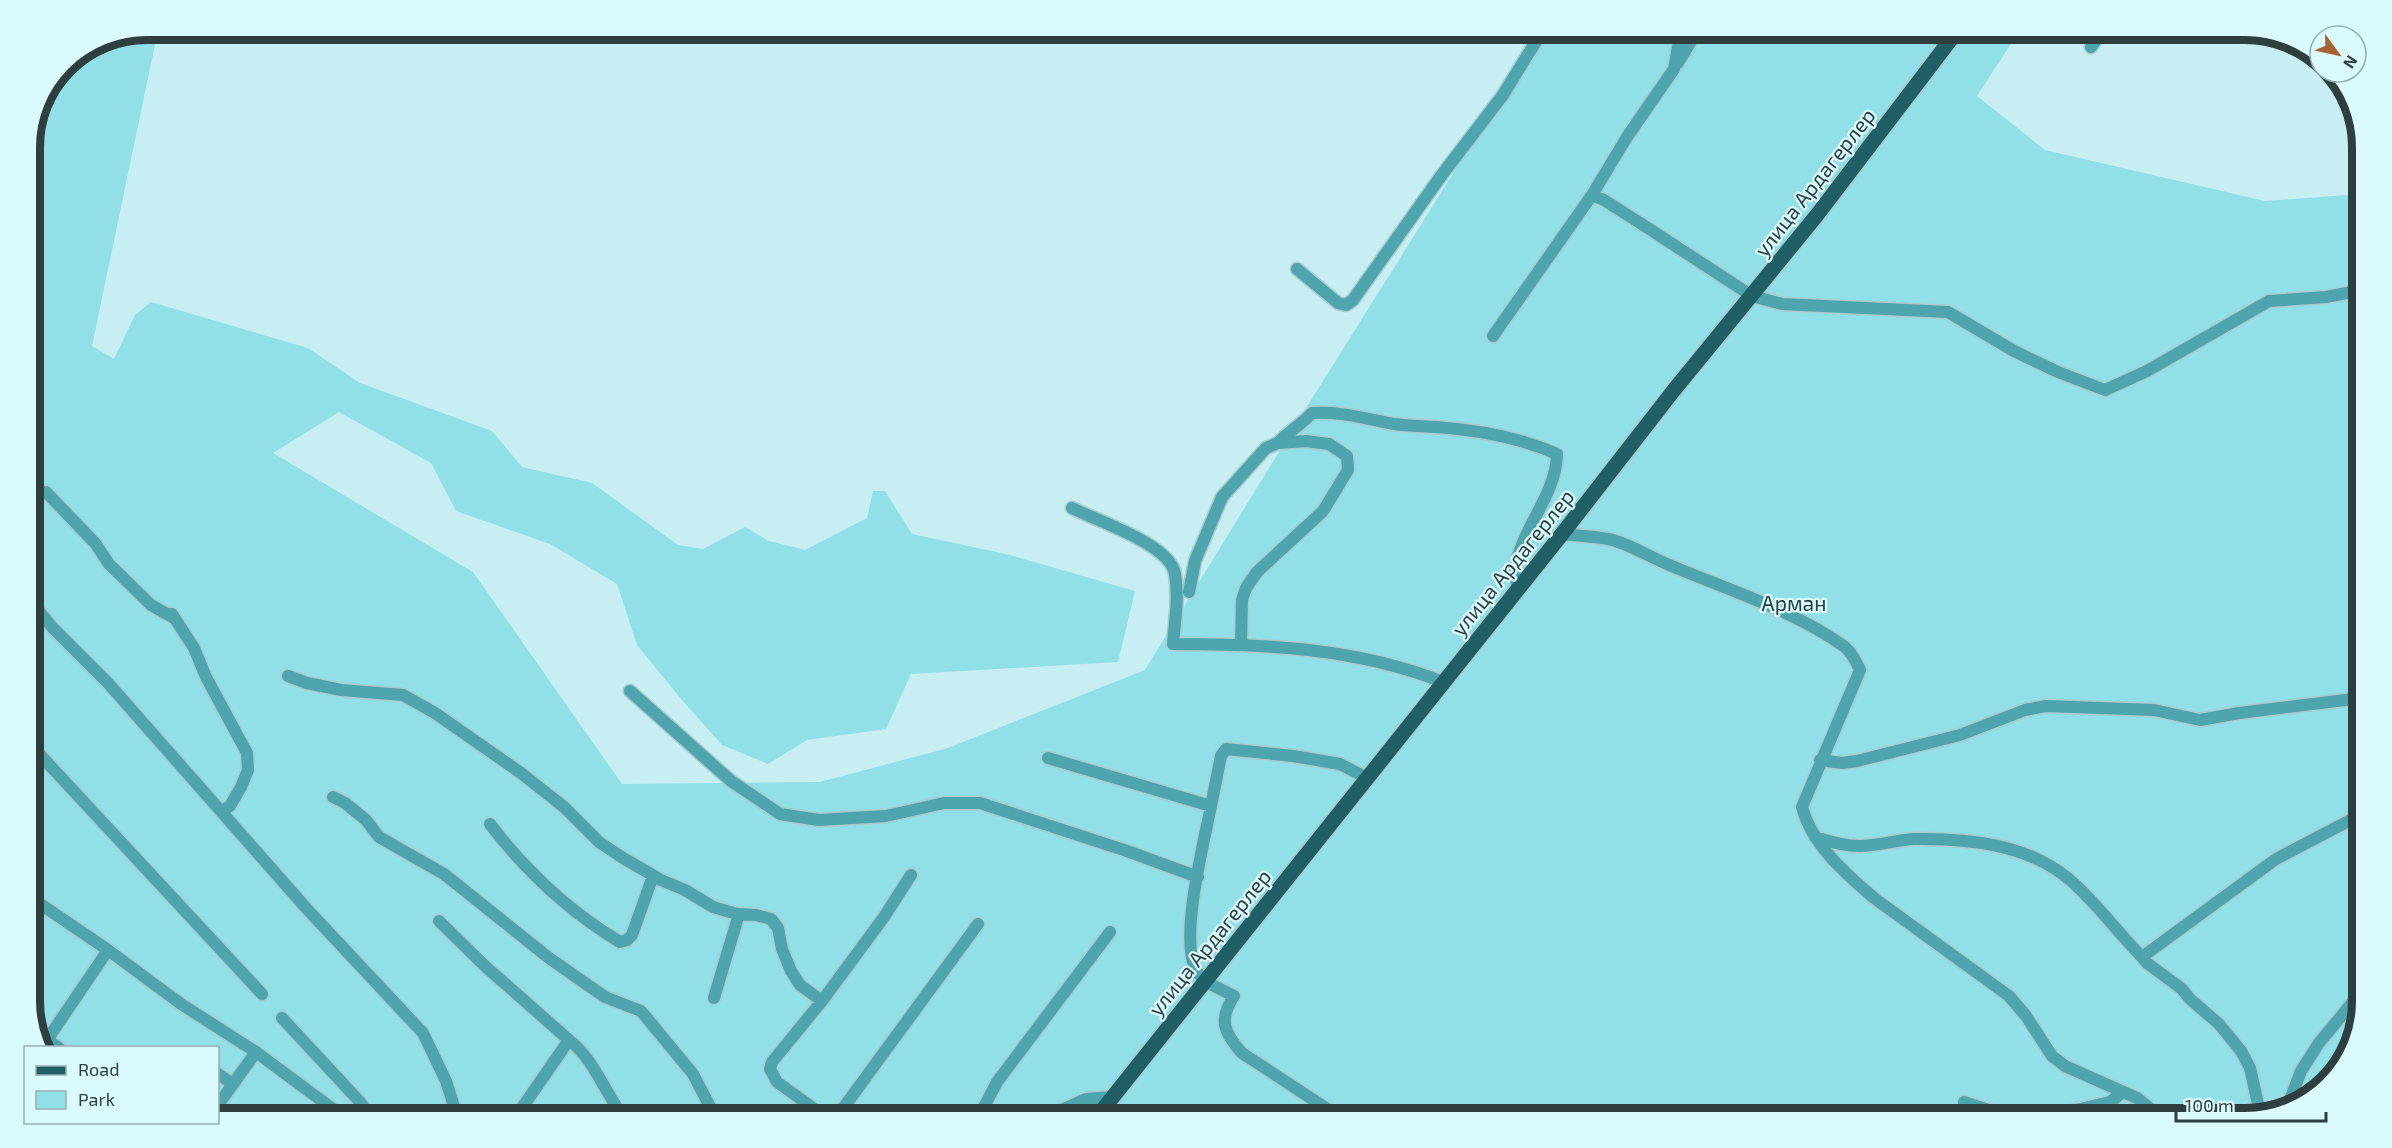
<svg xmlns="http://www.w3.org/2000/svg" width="2392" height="1148" viewBox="0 0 2392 1148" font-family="'Exo 2',sans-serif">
  <rect width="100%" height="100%" fill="#c7eef2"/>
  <path fill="#91e0e8" d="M147 30H158L92 346 114 359 135 315 151 302 308 348 360 383 492 431 522 467 592 483 678 545 703 549 745 527 769 541 805 550 867 518 873 491H885L912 534 1006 554 1135 591 1118 662 911 674 886 729 807 740 768 764 722 745 682 700 637 645 617 584 550 544 456 511 431 463 339 412 273 453 473 572 622 784 820 782 948 748 1145 670 1306 408 1543 30H2020L1977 96 2045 150 2265 201 2362 194V1001L2350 1052 2310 1098 2245 1118H218V1048L44 1047 30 1009V140L39 102 65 64 103 39Z"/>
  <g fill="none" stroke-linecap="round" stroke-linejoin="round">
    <g stroke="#a9cbce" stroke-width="15">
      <path id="minor" d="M1894 30 1951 38
        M1765 34 1766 30
        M2091 47 2103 30
        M1678 63 1690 43
        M1592 195 1627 137 1674 69 1681 30
        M1297 269 1338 303 1346 305 1353 300 1441 176 1503 95 1543 30
        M1493 336 1592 195 1604 200 1651 230 1752 296 1782 304 1948 312 2014 351 2058 372 2105 390 2147 371 2269 301 2326 297 2362 290
        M1278 443C1289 431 1301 425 1312 413 1343 411 1364 419 1394 424 1408 426 1422 426 1436 427 1477 430 1519 437 1557 454 1556 497 1520 529 1515 571 1515 577 1517 584 1518 590
        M46 492 95 543 109 564 151 605 174 618
        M1072 508C1097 521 1170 544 1175 574 1179 598 1175 620 1173 644 1265 644 1357 648 1443 682
        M1562 534C1577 536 1593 536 1608 539 1629 543 1647 556 1667 564 1723 588 1796 611 1845 647 1852 653 1856 661 1860 670L1802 807C1812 845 1845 873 1874 898L2009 996 2026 1016 2052 1056 2065 1066 2137 1098 2162 1118
        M1189 592 1195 561 1222 497 1266 448 1278 443 1306 441 1329 444 1347 456 1348 470 1323 511 1257 572 1246 588 1242 600 1241 643
        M30 600 52 627 108 683 307 909 423 1033 446 1081 457 1116 456 1118
        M172 614 194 648 206 677 247 753 248 770 241 787 230 806 222 811
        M288 676 307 683 341 690 403 695 435 713 521 773 564 807 599 842 623 858 661 880 685 890 713 907 737 914 756 915 771 919 778 928 782 949 791 971 800 985 822 1001 884 917 911 875
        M630 691 731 781 780 814 819 820 886 816 944 803H980L1127 851 1198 877
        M30 744 262 994
        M1048 758 1211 806C1204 843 1179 938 1196 970 1203 983 1221 989 1234 996 1218 1020 1224 1033 1242 1053L1341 1118
        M1820 760 1842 763 1857 761 1960 735 2025 710 2046 706 2154 710 2200 720 2239 713 2362 698
        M333 797 345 803 366 820 379 837 444 874 549 958 605 997 641 1011 693 1074 716 1118
        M1211 806 1221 756 1226 749 1293 756 1340 764 1367 778
        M490 824C525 870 570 912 620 942L627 940 632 935 653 876
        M1815 837C1830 842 1844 846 1860 846 1878 846 1896 840 1914 839 1967 838 2028 844 2070 880 2097 903 2117 932 2142 957
        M439 921 486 967 569 1040 515 1118
        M714 998 739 914
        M822 1001 772 1062 770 1069 777 1082 827 1118
        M282 1018 360 1102 371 1118
        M48 1040 59 1048
        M569 1040C593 1058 606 1094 624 1118
        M43 1046 108 950
        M218 1074 233 1084
        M1964 1102 2013 1118
        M218 1105 256 1052
        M2288 1105 2301 1071 2319 1043 2362 991
        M2260 1113 2250 1068 2241 1051 2219 1024 2190 999 2182 989 2147 963 2142 957 2276 859 2362 814
        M836 1118 978 924
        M981 1118 985 1105 997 1082 1110 932
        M1027 1118 1059 1111 1086 1099 1113 1097
        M2041 1118 2110 1102 2123 1092"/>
    </g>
    <g stroke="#a9cbce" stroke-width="15">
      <path id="tertiary" d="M30 897 108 950 181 1004 256 1052 345 1118"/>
    </g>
    <g stroke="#a9cbce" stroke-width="18">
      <path id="primary" d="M1096 1118 1562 534 1674 390 1817 215 1958 30"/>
    </g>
    <use href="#minor" stroke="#4ea5ae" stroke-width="12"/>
    <use href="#tertiary" stroke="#4ea5ae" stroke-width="12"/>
    <use href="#primary" stroke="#205f66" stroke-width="15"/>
  </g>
  <g text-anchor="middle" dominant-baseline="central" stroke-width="4.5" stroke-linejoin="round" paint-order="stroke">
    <g font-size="21" fill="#2f3f40" stroke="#dafafd">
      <text transform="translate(1814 182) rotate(-52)">улица Ардагерлер</text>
      <text transform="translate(1512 562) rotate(-51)">улица Ардагерлер</text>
      <text transform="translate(1209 942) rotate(-51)">улица Ардагерлер</text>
    </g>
    <g font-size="21" fill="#243d40" stroke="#dafafd">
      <text x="1794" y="602">Арман</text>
    </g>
  </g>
  <path d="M0 0H2392V1148H0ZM147 40H2245A107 107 0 0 1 2352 147V1001A107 107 0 0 1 2245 1108H147A107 107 0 0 1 40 1001V147A107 107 0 0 1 147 40Z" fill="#dafafd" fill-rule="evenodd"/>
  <path fill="none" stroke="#2f3f40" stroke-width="8" d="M147 40H2245A107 107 0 0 1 2352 147V1001A107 107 0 0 1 2245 1108H147A107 107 0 0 1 40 1001V147A107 107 0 0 1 147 40Z"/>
  <rect x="24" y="1046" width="195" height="78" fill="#dafafd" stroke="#96afb1" stroke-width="1.5"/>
  <rect x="36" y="1066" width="30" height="9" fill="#205f66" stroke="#96afb1" stroke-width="1.5"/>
  <text x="78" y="1076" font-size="18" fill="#2f3f40">Road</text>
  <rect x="36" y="1091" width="30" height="18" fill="#91e0e8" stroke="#96afb1" stroke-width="1.5"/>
  <text x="78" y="1106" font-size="18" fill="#2f3f40">Park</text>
  <g transform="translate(2338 54) rotate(123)"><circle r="28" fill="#dafafd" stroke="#96afb1" stroke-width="1.5"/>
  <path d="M0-4.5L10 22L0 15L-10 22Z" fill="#a76332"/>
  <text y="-9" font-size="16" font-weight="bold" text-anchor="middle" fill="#2f3f40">N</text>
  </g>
  <path d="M2176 1112v9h150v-9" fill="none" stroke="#2f3f40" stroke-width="3"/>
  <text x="2185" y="1112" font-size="18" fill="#2f3f40" stroke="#dafafd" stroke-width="4.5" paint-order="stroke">100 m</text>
</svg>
